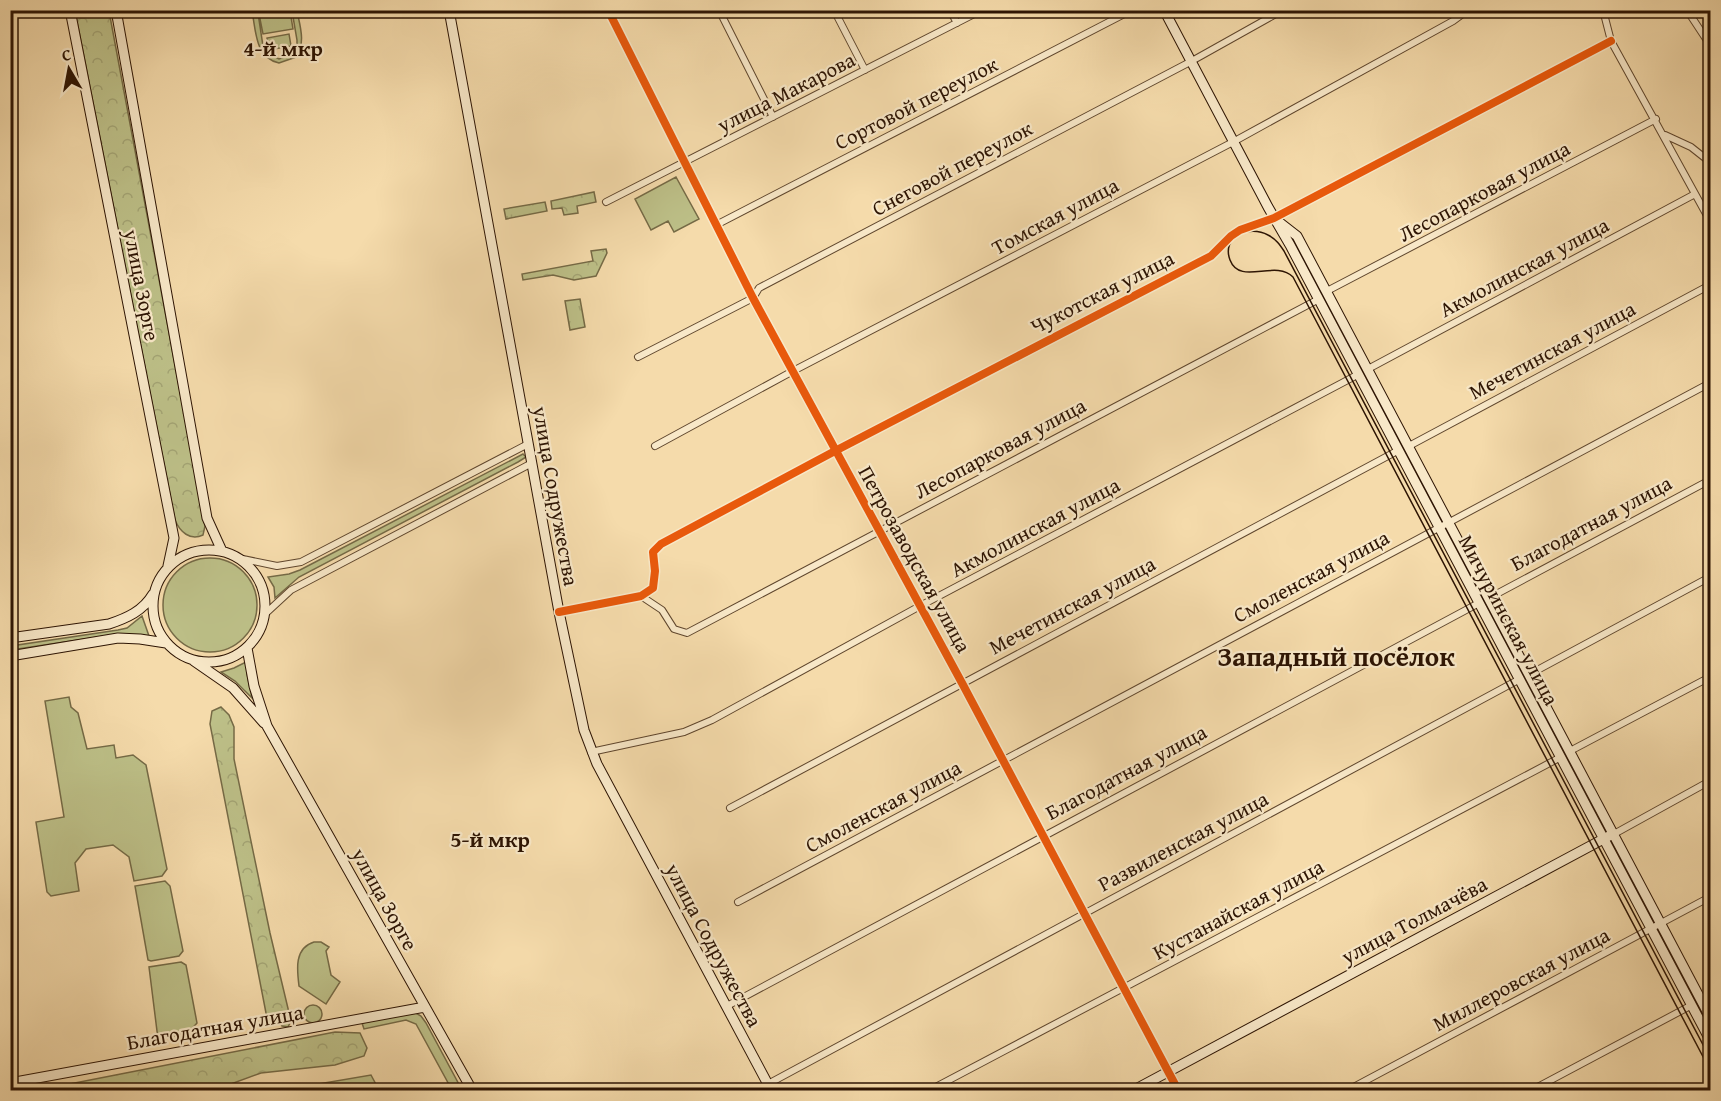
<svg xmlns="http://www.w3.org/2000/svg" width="1721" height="1101" viewBox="0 0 1721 1101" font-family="'Gentium Book Plus',serif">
  <defs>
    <pattern id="forest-crowns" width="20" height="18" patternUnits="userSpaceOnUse" patternTransform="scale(1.5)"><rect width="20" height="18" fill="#bdc088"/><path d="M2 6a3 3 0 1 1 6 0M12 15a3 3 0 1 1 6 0" fill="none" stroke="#a3a474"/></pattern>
    <pattern id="park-tufts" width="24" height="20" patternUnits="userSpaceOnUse" patternTransform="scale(1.5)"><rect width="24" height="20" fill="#bdc088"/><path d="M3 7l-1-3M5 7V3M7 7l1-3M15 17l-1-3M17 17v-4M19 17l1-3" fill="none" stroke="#a3a474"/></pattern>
  </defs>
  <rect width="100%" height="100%" fill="#f5dbab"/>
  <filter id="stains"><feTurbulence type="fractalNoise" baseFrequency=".00333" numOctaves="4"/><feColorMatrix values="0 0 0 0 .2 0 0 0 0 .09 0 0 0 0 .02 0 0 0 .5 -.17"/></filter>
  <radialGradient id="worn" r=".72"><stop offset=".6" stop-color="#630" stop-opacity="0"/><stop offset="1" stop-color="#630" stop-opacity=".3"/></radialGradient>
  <path fill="#bdc088" stroke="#756a46" stroke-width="1.5" d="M252 11H270L258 13 263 46 267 53 279 59 293 54 297 46V40L292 11H297C300 26 306 43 296 57L279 63C255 58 256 31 252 11Z
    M280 11H290L293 29 263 34 259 14Z
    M289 34 291 46 269 50 267 38Z
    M676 177 699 219 674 232 668 221 651 230 635 199Z
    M1296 239 1442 516 1439 517 1294 240Z
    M523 454 526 457 518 462 299 577 275 598 274 587 268 577 289 574 300 570Z
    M1449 530 1606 827 1604 828 1447 531Z
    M163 605a47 47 0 1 1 94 0a47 47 0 1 1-94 0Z
    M142 616 149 636 118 634 11 650V646L118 630 127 628Z
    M248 661 247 674 252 698 235 681 221 672 234 668Z
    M69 697 71 707 78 713 87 749 114 745 116 758 133 755 146 765 167 869 162 876 134 881 129 857 113 845 86 849 75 863 79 891 51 896 47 892 36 822 64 817 45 701Z
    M165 881 170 886 183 951 179 956 151 961 148 960 135 886Z
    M314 942H321L329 947 326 951 331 975 340 982 326 1004 299 986C297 970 294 948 314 942Z
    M181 962 186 965 197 1023 188 1033 158 1039 149 967Z
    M304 1014a9 9 0 1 1 18 0a9 9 0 1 1-18 0Z
    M414 1012 421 1016 426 1023 462 1090H452L416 1024 406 1020 364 1029 362 1023Z
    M371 1075 379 1090H279L289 1089Z"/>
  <path fill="url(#forest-crowns)" stroke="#756a46" stroke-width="1.5" d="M75 11H109L205 526 203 535C190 541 180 532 175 520Z
    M594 192 596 202 577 206 578 213 564 215 562 208 552 209 551 201Z
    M606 249 607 253 596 276 574 280 553 275 523 280 522 274 593 261 591 251Z
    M221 707 229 715 234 727V759L270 933 291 1021 288 1027 282 1026 278 1018 274 1020H269L266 1013 210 724 212 711Z
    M335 1032 360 1033 367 1048 364 1056 335 1065 261 1073 228 1085V1090H39Z"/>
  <path fill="url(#park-tufts)" stroke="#756a46" stroke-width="1.5" d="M545 202 547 211 506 219 504 209Z
    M580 299 585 327 570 330 565 301Z"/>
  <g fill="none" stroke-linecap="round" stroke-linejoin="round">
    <g stroke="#5f462d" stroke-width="8">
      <path id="street" d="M608 10 753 298 962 683 1178 1090
        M719 10 773 117
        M834 10 865 70
        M950 10 957 23
        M1603 10 1611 41 1710 221
        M1687 10 1710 45
        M1665 135 1691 147 1710 162
        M606 202 982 10
        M716 225 1132 10
        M1327 291 1656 119
        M638 357 753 298 759 288 1190 62 1283 10
        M1368 369 1695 194
        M655 446 793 371 1233 142 1453 21 1468 10
        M1409 446 1710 285
        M238 558 277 566 301 562 528 444
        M641 596 662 610 674 629 687 633 1319 299
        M1489 598 1710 480
        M559 612 641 596 653 588 655 571 653 552 661 544 835 451 1211 256 1231 236 1240 230 1274 218 1611 41
        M265 614 291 590 532 463
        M1530 674 1710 577
        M1570 751 1710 677
        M591 752 684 732 712 720 920 606 1359 374
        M730 808 1399 450
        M1614 834 1710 781
        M738 902 1710 383
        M1701 999 1710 994
        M727 1006 1479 603
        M768 1084 1520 679
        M930 1090 1561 757
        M1348 1090 1710 897
        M1532 1090 1692 1005"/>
    </g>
    <g stroke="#2d1403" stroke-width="11">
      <path id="secondary" d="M70 10 174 538 168 566
        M116 10 207 518 222 551
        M449 10 559 612 584 730 597 764 771 1090
        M1164 10 1268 207 1290 245 1710 1040
        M1279 222 1297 236 1710 1017
        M153 606a56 56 0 1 1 112 0a56 56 0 1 1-112 0Z
        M10 638 109 624C127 618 143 611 153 594
        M247 648 254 686 267 726 472 1090
        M10 656 118 638 140 639 166 643
        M194 661 233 688 264 723
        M10 1083 425 1007
        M1134 1090 1609 836"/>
    </g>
    <use href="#street" stroke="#f8e8c8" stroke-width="6"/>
    <use href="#secondary" stroke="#f8e8c8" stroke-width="9"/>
    <path stroke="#2d1403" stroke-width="1.5" d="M1710 1058 1284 251C1280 245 1276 239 1268 235 1250 225 1221 236 1230 260 1240 286 1275 259 1293 277L1710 1070"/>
    <g stroke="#f8e8c8" stroke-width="11">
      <path id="cycleway" d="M608 10 753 298 962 683 1178 1090
        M559 612 641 596 653 588 655 571 653 552 661 544 835 451 1211 256 1231 236 1240 230 1274 218 1611 41"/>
    </g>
    <use href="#cycleway" stroke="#e8590c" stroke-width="8"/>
  </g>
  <g text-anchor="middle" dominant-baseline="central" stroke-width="4.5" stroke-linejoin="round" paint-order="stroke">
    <g font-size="21" fill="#2d1403" stroke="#f8e8c8">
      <text transform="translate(786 92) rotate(-27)">улица Макарова</text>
      <text transform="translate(916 103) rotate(-27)">Сортовой переулок</text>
      <text transform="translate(952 168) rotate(-28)">Снеговой переулок</text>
      <text transform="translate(1484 191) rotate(-28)">Лесопарковая улица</text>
      <text transform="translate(1055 216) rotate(-28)">Томская улица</text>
      <text transform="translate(1524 267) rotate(-28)">Акмолинская улица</text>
      <text transform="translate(142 285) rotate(79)">улица Зорге</text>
      <text transform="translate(1102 292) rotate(-27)">Чукотская улица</text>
      <text transform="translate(1552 350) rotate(-28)">Мечетинская улица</text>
      <text transform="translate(1000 448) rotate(-28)">Лесопарковая улица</text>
      <text transform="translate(556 496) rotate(80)">улица Содружества</text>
      <text transform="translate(1591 523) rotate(-28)">Благодатная улица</text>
      <text transform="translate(1035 527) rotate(-28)">Акмолинская улица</text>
      <text transform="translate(915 559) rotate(61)">Петрозаводская улица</text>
      <text transform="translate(1311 576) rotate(-28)">Смоленская улица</text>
      <text transform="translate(1072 605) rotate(-28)">Мечетинская улица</text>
      <text transform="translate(1509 620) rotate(62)">Мичуринская улица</text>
      <text transform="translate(1126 772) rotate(-28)">Благодатная улица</text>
      <text transform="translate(883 806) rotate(-28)">Смоленская улица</text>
      <text transform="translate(1183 841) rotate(-28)">Развиленская улица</text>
      <text transform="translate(385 899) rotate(61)">улица Зорге</text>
      <text transform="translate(1238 909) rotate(-28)">Кустанайская улица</text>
      <text transform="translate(1414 920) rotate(-28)">улица Толмачёва</text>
      <text transform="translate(714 945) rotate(62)">улица Содружества</text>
      <text transform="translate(1521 979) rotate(-28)">Миллеровская улица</text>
      <text transform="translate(215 1027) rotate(-10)">Благодатная улица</text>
    </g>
    <g font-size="22" font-weight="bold" fill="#2d1403" stroke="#f8e8c8">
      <text x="283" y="48">4-й мкр</text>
      <text x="490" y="839">5-й мкр</text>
    </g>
    <g font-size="27" font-weight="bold" fill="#2d1403" stroke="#f8e8c8">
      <text x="1336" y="656">Западный посёлок</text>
    </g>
  </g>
  <rect width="1721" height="1101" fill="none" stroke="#f5dbab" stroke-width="36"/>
  <rect x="12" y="12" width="1697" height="1077" fill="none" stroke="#2d1403" stroke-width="3"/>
  <rect x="18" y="18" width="1685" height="1065" fill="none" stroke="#2d1403" stroke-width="1.5"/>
  <g transform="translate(69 69) rotate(350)" stroke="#f8e8c8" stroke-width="4.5" paint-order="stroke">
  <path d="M0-4.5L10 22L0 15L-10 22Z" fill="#2d1403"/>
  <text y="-9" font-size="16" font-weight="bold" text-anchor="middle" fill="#2d1403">С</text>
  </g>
  <rect width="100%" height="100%" filter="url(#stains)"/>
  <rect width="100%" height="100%" fill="url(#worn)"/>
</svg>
